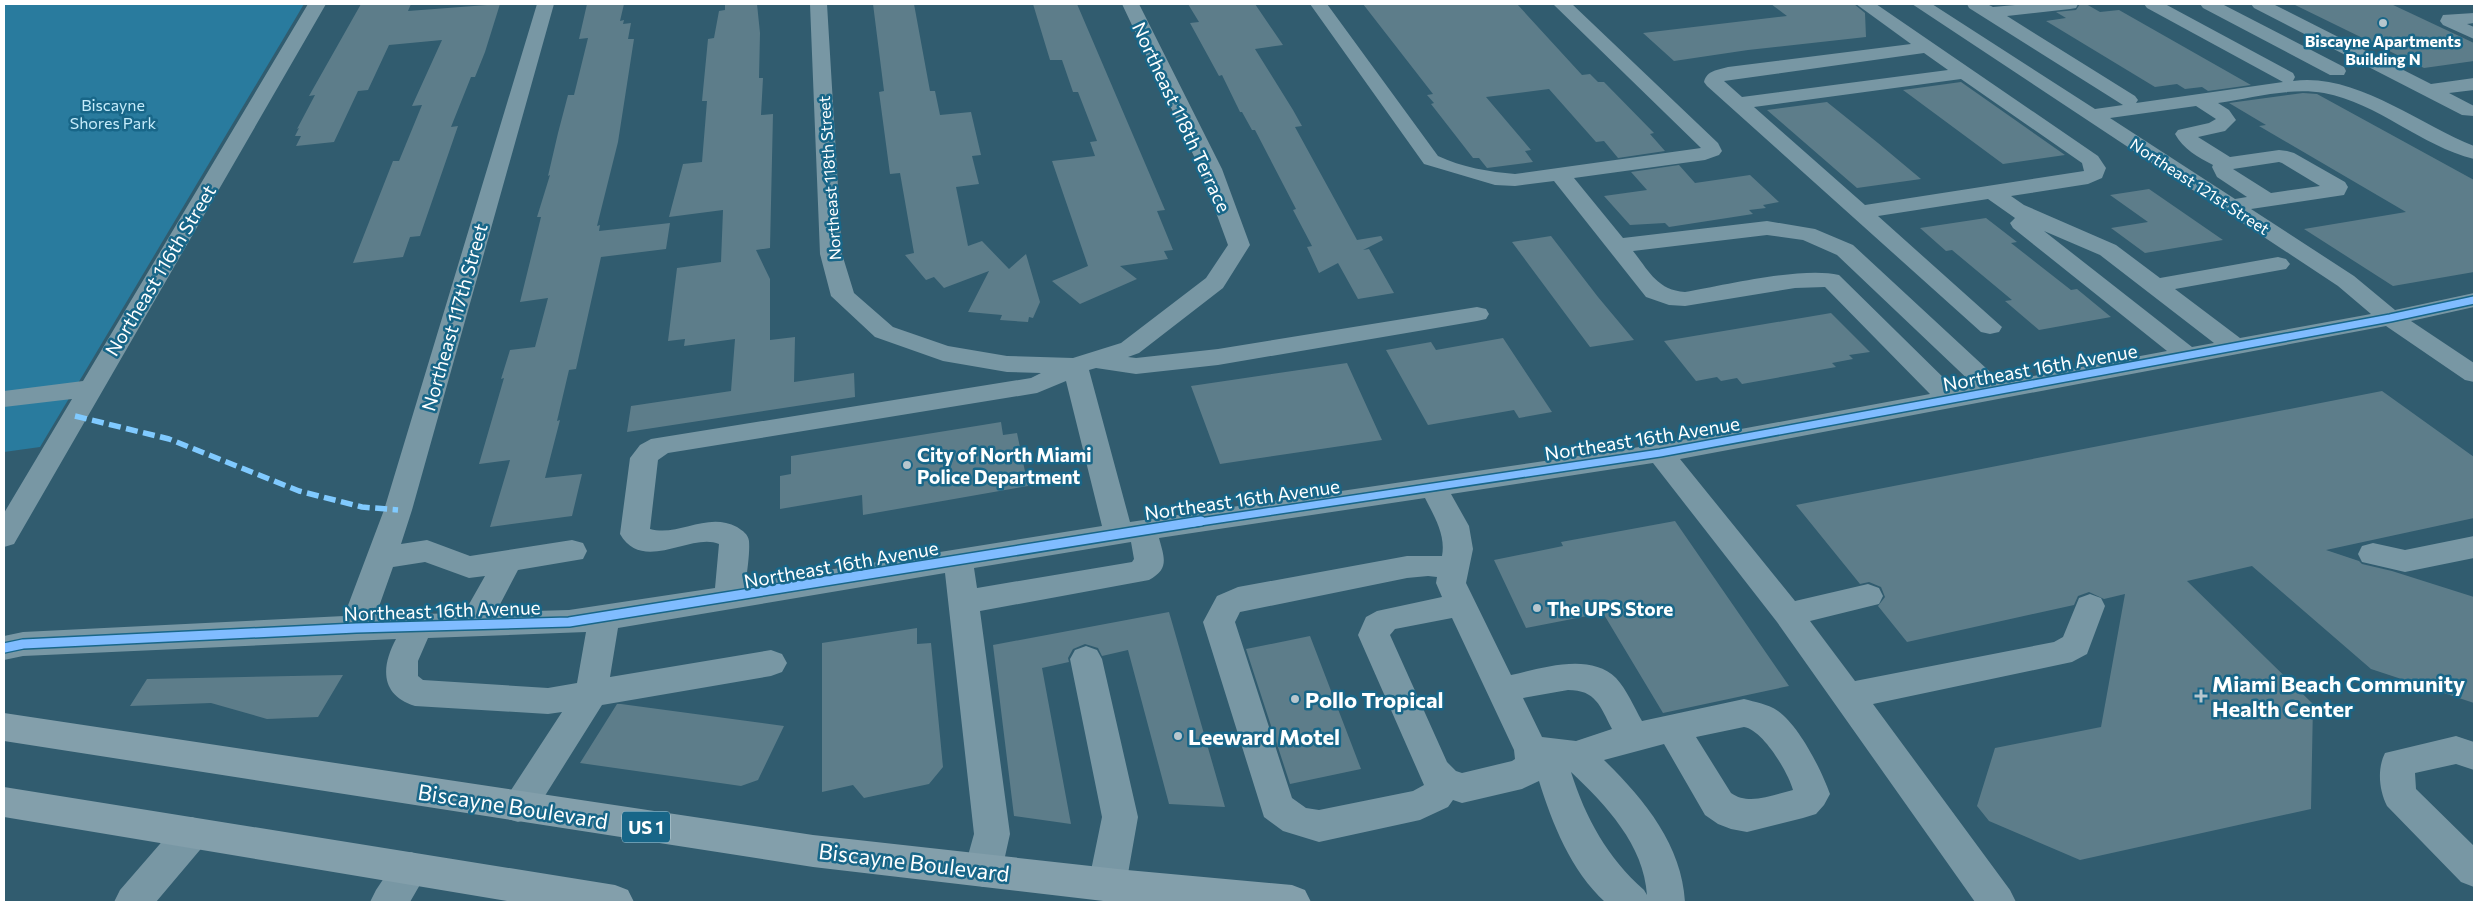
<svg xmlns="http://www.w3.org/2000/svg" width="2478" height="906" viewBox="0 0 2478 906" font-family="Commissioner,sans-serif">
  <rect width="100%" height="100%" fill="#315c6f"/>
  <path fill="#297b9e" d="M4 4H304L40 447 4 452Z"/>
  <path fill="#5d7d8a" d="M361 4H411L408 11 500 4 485 52 475 77H471L451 127 458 126 420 236 410 237 403 257 353 263 393 161H399L422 105 412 106 442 40 389 45 368 90 358 91 334 142 296 146 301 136H295L299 128 297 129 315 95 309 96Z
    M587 4H624L620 21 624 20 623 24 631 23 628 39H634L618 142 597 226 600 225 599 231 670 223 666 249 601 257 576 369 569 370 557 421 560 420 545 478 582 474 572 516 490 527 510 460 479 464 504 378 501 379 510 350 535 347 548 298 520 302 541 217H537L550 175 548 176 558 133 568 95H574L588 38 579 39Z
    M725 4H757L760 33 759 78H763L761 115 773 114 770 248 756 250 770 279V340L795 337 794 382 854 373 855 397 627 432 631 406 731 391 735 339 684 346 685 339 668 341 677 268 721 262 723 210 669 217 683 164 702 162 707 101H702L708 39 714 38 719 11 725 10Z
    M873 4H914L930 91H935L940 115 971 112 981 155 972 156 979 184 956 187 968 246 982 241 1009 269 1026 254 1040 302 1033 318 1029 317 1028 322 1000 320 1002 315 968 312 989 271 944 288 934 277 926 280 905 255 914 253 900 173 890 174 879 92 884 91Z
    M1033 4H1077L1165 210 1157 211 1173 250 1164 251 1168 259 1120 266 1137 279 1080 304 1052 281 1088 266 1052 161 1095 156 1090 142 1097 141 1078 92H1073L1062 60H1050Z
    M1188 4H1255L1283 45 1255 49 1293 110 1302 126 1295 127 1357 240 1381 236 1383 240 1363 250 1369 249 1394 293 1358 299 1338 263 1319 273 1307 247 1312 246 1293 210 1296 209 1255 130H1252L1242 112H1240L1222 75 1219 76 1190 23 1199 22Z
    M1363 4H1517L1582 75 1590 74 1598 82H1604L1654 133 1650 134 1665 151 1618 158 1604 141 1596 142 1549 89 1486 97 1531 150 1525 151 1533 162 1487 168 1479 158H1473L1431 104 1434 103 1427 95 1433 94Z
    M1771 4H1854L1865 13 1866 37 1748 50 1674 61 1643 33 1787 16Z
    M2080 4H2086L2100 12 2119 10 2251 85 2208 91 2202 87 2185 89 2177 84 2155 87 2046 21 2066 18 2056 12 2076 10Z
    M2293 4H2391L2474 43V61L2424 68Z
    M1961 82 2035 134 2065 155 2003 164 1903 90Z
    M2303 93 2317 94 2474 180V272L2393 286 2304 229 2406 212 2259 126 2266 125 2229 103Z
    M1827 102 1878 143 1921 179 1857 188 1767 110Z
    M1679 165 1695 183 1750 175 1779 202 1763 205 1766 208 1749 210 1753 214 1669 227 1665 223 1630 225 1604 196 1647 190 1631 172Z
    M2149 189 2223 240 2145 253 2111 228 2148 222 2110 195Z
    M1986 218 2017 242 2011 243 2071 290 2077 289 2111 317 2039 330 2005 301 2012 300 1952 250 1946 251 1920 228Z
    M1551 236 1598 297 1634 340 1590 347 1512 242Z
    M1831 313 1870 352 1849 355 1853 359 1832 363 1836 367 1742 384 1737 378 1721 381 1717 377 1696 381 1664 341Z
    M1503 338 1552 412 1519 418 1514 410 1428 425 1386 350 1431 342 1436 350Z
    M1347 363 1382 440 1220 464 1191 386Z
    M2382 391 2474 457V518L2326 550 2359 561 2362 564 2392 571 2474 597V703L2371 669 2252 566 2187 581 2313 704 2311 809 2080 860 1989 821 1977 806 1995 748 2101 727 2125 594 2104 599 2089 592 2078 596 2074 605 1907 642 1878 606 1885 597 1881 587 1869 582 1860 584 1796 505Z
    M1001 422 1003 435 1017 433 1028 486 863 515 862 495 780 509V476L791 474V456Z
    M1675 521 1789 686 1663 713 1603 613 1526 628 1494 560 1563 546 1561 542Z
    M1169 612 1225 807 1169 804 1128 650 1102 656 1098 648 1085 644 1073 649 1068 658 1069 662 1042 668 1071 824 1014 816 993 645Z
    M917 628V644L931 643 943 767 929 784 864 798 853 785 822 792V643Z
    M1310 636 1361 769 1290 784 1246 649Z
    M343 675 318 717 267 719 211 703 130 706 147 679Z
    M617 704H621L784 726 758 780 741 786 580 763Z"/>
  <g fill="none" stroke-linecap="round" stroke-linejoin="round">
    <path fill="#7897a4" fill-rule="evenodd" d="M308 4H326L14 544 4 547V513L72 399 4 407V391L83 381Z
      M537 4H554L412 510 401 544 427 540 470 556 572 540 583 543 587 551 583 559 518 570 496 612 569 610 715 588 719 544C691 532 643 574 620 534L630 458 640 445 651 439 1031 378 1041 373 1007 372 943 361 875 337 831 296 820 254 810 4H827L842 254 854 293 893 327 948 346 1007 356 1073 358 1121 343 1206 278 1228 245 1200 169 1122 4H1139L1222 169 1250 245 1223 288 1139 353 1128 357 1136 358 1218 349 1477 307 1486 309 1489 314 1486 319 1477 321 1218 365 1136 374 1096 368 1089 370 1130 522 1660 444 1930 394 1825 287 1795 288 1685 306 1669 305 1646 297 1554 181 1515 186 1495 185 1424 164 1310 4H1327L1438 156C1461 167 1490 172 1515 174L1701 148 1553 4H1572L1718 143 1722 151 1719 155 1705 160 1574 178 1623 238 1767 221 1815 229 1853 245 2001 382 2167 351 2013 228 2010 223 2015 218 1988 199 1878 216 2002 327 1999 332 1990 334 1981 332 1707 86 1704 82C1707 70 1718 70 1728 67L1911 44 1856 4H1876L2098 156 2106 168 2102 178 2088 184 2011 196 2024 205 2116 245 2160 278 2278 257 2286 259 2290 264 2286 269 2175 289 2240 338 2371 314 2338 286 1912 4H1932L2095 109 2123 105 1969 8 1967 4H1987L1993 7 2026 4H2078L2076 8 2070 9 2007 16 2135 96 2138 100 2136 103 2283 82 2147 8 2144 4H2165L2293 73 2295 77 2293 81C2354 72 2419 124 2474 146V159C2421 146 2378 103 2324 93 2290 87 2252 98 2218 103L2229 110 2236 120 2225 131 2198 137 2230 157 2279 150 2287 151 2294 153 2345 182 2348 187 2344 195 2251 209 2354 276 2395 310 2474 293V307L2411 321 2474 363V382L2465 380 2386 326 1680 459 1795 601 1868 584 1879 588 1883 596 1879 604 1810 621 1855 681 2054 642 2063 637 2079 598 2090 594 2101 598 2105 606 2087 654 2072 662 1873 704 2010 890 2016 902H1975L1777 622 1653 463 1451 494 1469 526 1473 549 1466 583 1511 675C1542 668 1590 652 1616 678 1627 690 1634 707 1642 721L1744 699C1755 702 1768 704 1778 711 1799 726 1821 769 1830 794L1824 805 1816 814 1803 818 1747 832 1731 829 1718 824 1705 815 1664 744 1604 760C1644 799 1682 845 1685 902H1605C1571 871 1552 823 1539 781L1522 789 1462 803 1453 800 1448 807 1420 820 1319 842 1283 831 1264 817 1203 622 1217 596 1238 587 1407 556H1442C1446 535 1434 516 1425 498L1159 538C1164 557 1170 569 1149 580L980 611 1010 834 1002 870 996 882 983 887 970 882 964 870 974 834 945 573 618 628 610 677 771 650 782 654 787 663 782 672 771 676 602 705 531 818 518 822 505 818 500 807 562 712 548 714 415 706C380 695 381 667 396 639L23 656 4 660V636L23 632 344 616 384 510ZM1924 53 1948 70 1742 97 1724 81ZM1961 79 2082 163 2084 171 1865 205 1754 107ZM2196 106 2216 119 2209 123 2178 130 2175 134C2183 149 2198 157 2213 165L2212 167 2217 177 2247 197 2235 199 2110 118ZM2279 162 2282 163 2320 186 2271 193 2233 169ZM2044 231 2100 255 2214 343 2192 347ZM1767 235 1803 240 1837 255 1975 386 1956 390 1839 275C1803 266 1725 285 1685 292 1657 290 1649 271 1633 251ZM1066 381 1102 526 746 583C747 570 750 554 749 541 748 534 743 531 737 527 707 511 679 537 650 529L658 460 668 453 1037 393ZM1131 542 1134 559 1132 562 977 588 974 568ZM425 562 469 578 485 576 464 613 376 615 393 567ZM1428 576 1437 577 1436 583 1442 597 1377 611 1366 617 1358 635 1424 785 1413 791 1319 810 1306 808 1292 798 1235 622 1240 612 1407 578ZM1452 618 1514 750 1515 759 1512 761 1462 773 1456 771 1447 762 1390 635 1395 629ZM586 632 577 683 548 688 423 680 418 676V661L428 638ZM1568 690C1596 690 1600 706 1612 729L1576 741 1542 737 1523 698ZM1744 727C1763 730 1788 772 1793 790 1772 795 1749 806 1731 793L1696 737ZM1571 772C1606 805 1644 845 1647 895L1644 890C1607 857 1586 819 1571 772Z
      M2200 4H2222L2344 67 2346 71 2344 75H2330L2203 8Z
      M2251 4H2273L2431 84 2474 78V90L2449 93 2474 106V116L2462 115 2254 8Z
      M2474 13V23L2467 24 2474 27V39L2443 25 2440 21 2443 15Z
      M2474 536V558L2405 572 2362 562 2358 554 2362 546 2373 543 2405 550Z
      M1086 646 1097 650 1102 659 1138 817 1126 885 1120 897 1107 902 1094 897 1088 885 1102 817 1070 659 1075 650Z
      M2456 736 2474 742V770L2456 764 2415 773 2416 789 2474 846V887L2461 882 2387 806C2379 790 2377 769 2385 753Z
      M192 817 205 822 210 833 205 844 156 902H114L120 890 179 822Z
      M411 852 424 857 429 869 410 902H370L376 890 398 857Z"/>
    <path fill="#839fab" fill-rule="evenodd" d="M4 713 813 835 1127 870 1292 885 1305 890 1311 902H1112L813 867 4 741Z
      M4 787 615 885 628 890 634 902H513L4 817Z"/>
    <path stroke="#80caff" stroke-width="5.5" stroke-dasharray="12 5.5" stroke-linecap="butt" d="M75 416 169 439 299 491 362 507 398 510"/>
    <g stroke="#186688" stroke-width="10">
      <path id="cycleway-far1" d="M1193 523 1660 453 2390 318 2474 300"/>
    </g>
    <g stroke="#186688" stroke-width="12">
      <path id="cycleway" d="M4 648 23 644 356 628 569 622 1201 521"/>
    </g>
    <use href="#cycleway-far1" stroke="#80bcff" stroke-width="7"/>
    <use href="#cycleway" stroke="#80bcff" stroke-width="9"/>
  </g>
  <g fill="#b7c6cd" stroke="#186688" stroke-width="2">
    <circle cx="2383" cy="23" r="5"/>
    <circle cx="907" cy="465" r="5"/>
    <circle cx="1537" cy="608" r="5"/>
    <path d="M2198.5 688.5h5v5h5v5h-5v5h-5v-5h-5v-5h5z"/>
    <circle cx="1295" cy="699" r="5"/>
    <circle cx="1178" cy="736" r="5"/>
  </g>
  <g text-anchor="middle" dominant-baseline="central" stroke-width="5" stroke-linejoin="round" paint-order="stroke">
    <g font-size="16" font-weight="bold" fill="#fff" stroke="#186688">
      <text x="2383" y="40">Biscayne Apartments<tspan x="2383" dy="18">Building N</tspan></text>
    </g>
    <g font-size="16" fill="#c5ebfa" stroke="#186688">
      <text x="113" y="104">Biscayne<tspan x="113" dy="18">Shores Park</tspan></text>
    </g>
    <g font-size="16" fill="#fff" stroke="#186688">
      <text transform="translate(829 178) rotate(-94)">Northeast 118th Street</text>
      <text transform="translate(2200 186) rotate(33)">Northeast 121st Street</text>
    </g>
    <rect fill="#186688" stroke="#bad1db" stroke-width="1" x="622" y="811.5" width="48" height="31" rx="4"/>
    <g font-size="18" font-weight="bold" fill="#fff">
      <text x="646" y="827">US 1</text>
    </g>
    <g font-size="19" fill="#fff" stroke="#186688">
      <text transform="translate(1182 117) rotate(65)">Northeast 118th Terrace</text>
      <text transform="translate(160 270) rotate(-59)">Northeast 116th Street</text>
      <text transform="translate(454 317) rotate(-74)">Northeast 117th Street</text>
      <text transform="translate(2040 367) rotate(-10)">Northeast 16th Avenue</text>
      <text transform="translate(1642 438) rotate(-9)">Northeast 16th Avenue</text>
      <text transform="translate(1242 499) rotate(-8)">Northeast 16th Avenue</text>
      <text transform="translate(841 564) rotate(-10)">Northeast 16th Avenue</text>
      <text transform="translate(442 610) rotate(-2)">Northeast 16th Avenue</text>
    </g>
    <g font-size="19" font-weight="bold" fill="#fff" stroke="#186688" text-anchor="start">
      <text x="917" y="454">City of North Miami<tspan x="917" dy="22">Police Department</tspan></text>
      <text x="1547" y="608">The UPS Store</text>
    </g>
    <g font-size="22" font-weight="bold" fill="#fff" stroke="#186688" text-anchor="start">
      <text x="2212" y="683">Miami Beach Community<tspan x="2212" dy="25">Health Center</tspan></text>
      <text x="1305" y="699">Pollo Tropical</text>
      <text x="1188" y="736">Leeward Motel</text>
    </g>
    <g font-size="22" fill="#fff" stroke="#186688">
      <text transform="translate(513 806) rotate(9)">Biscayne Boulevard</text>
      <text transform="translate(914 862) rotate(7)">Biscayne Boulevard</text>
    </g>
  </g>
  <rect width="2478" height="906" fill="none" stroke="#ffffff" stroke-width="10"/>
</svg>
